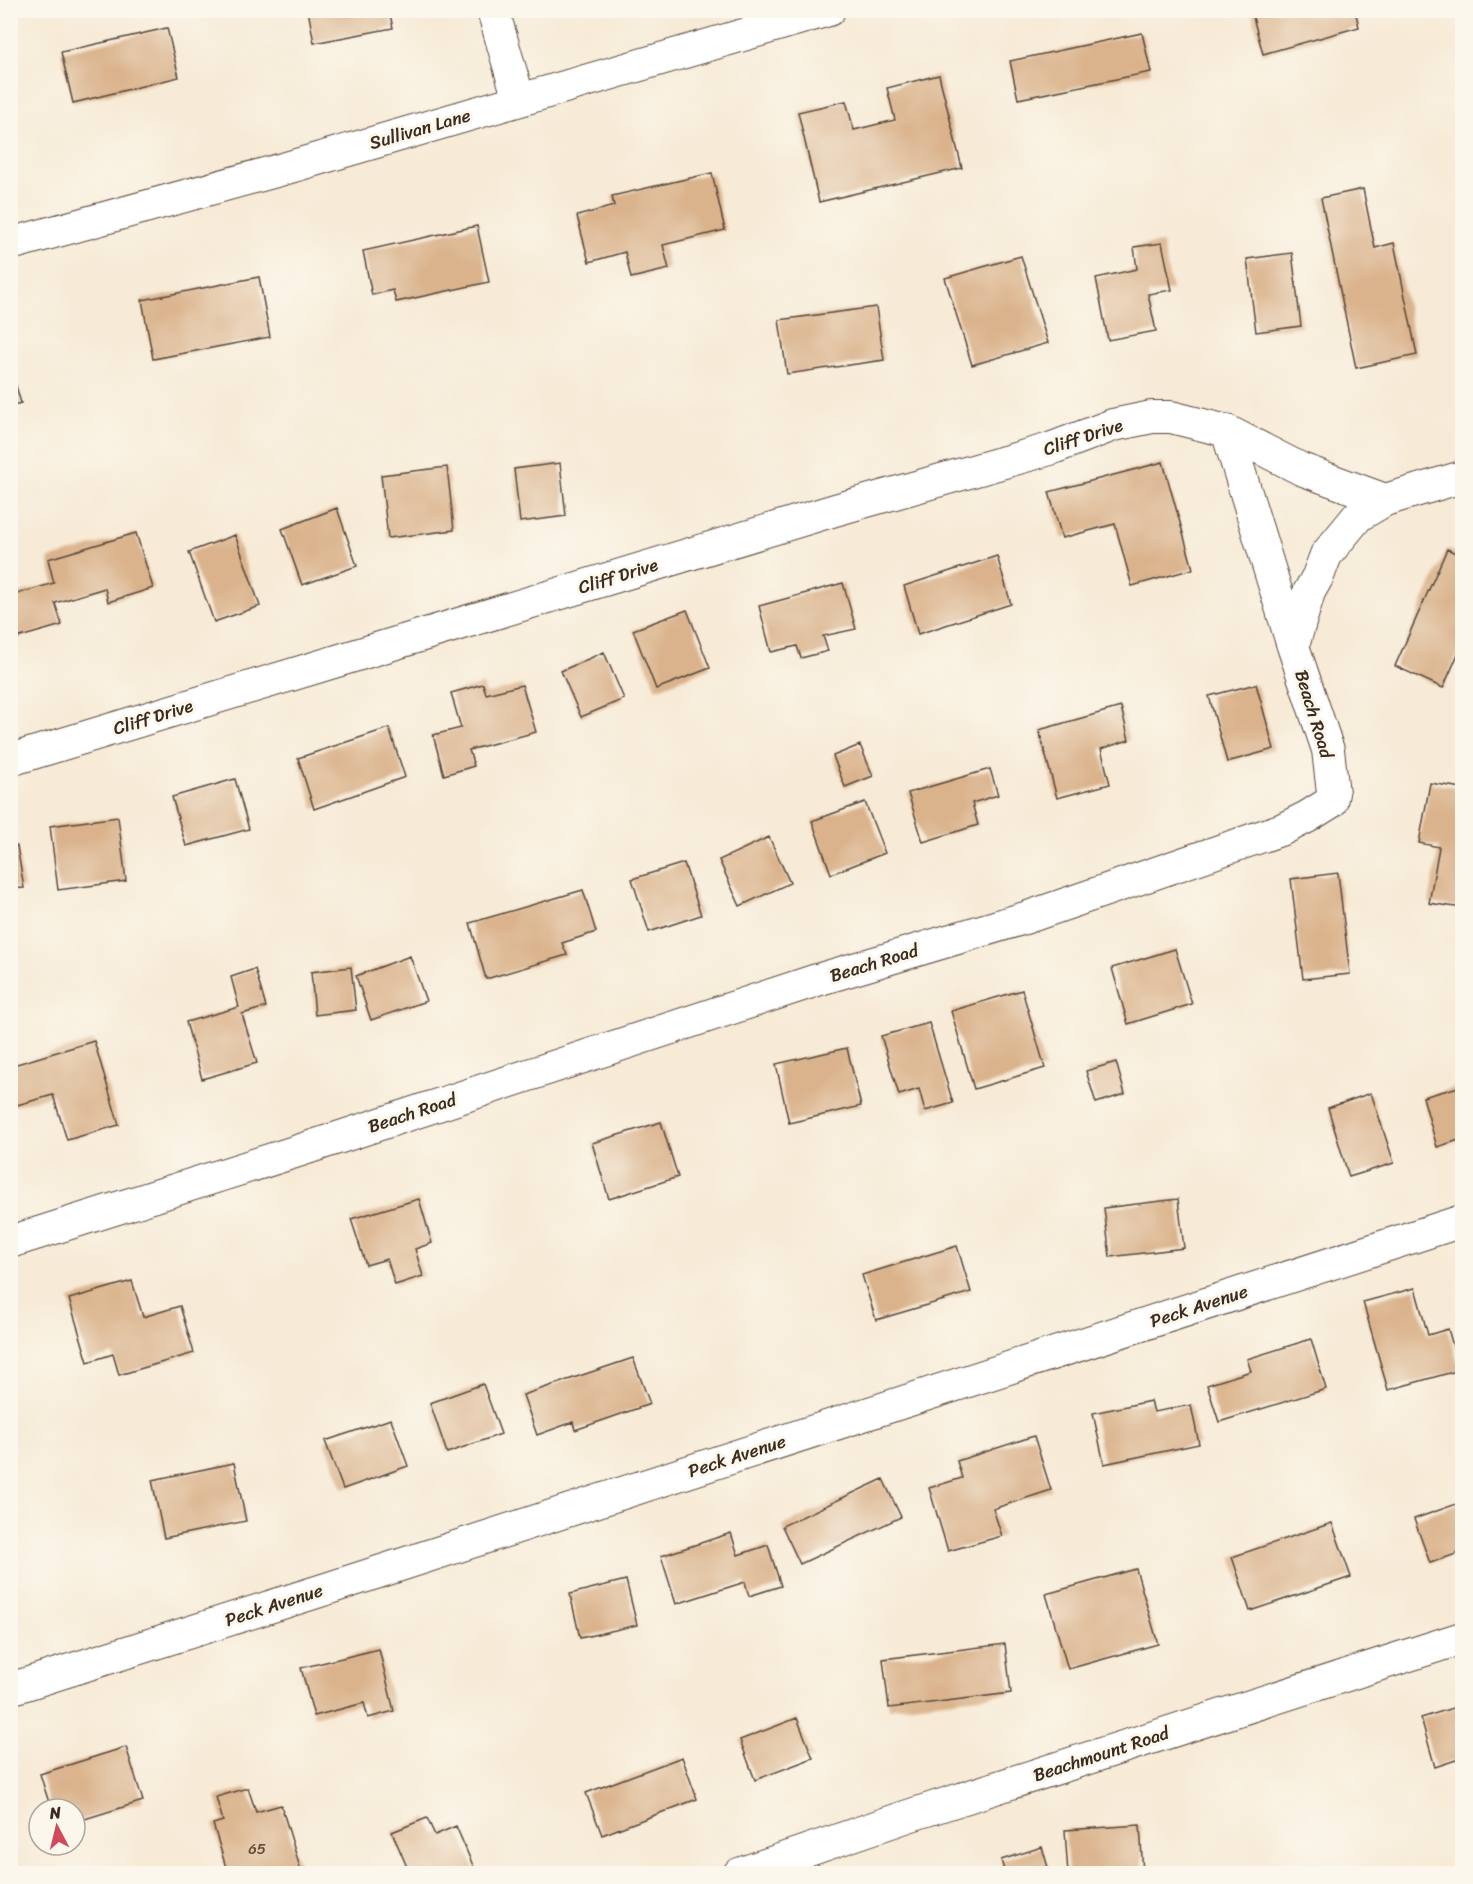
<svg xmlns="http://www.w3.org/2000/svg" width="1473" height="1884" viewBox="0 0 1473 1884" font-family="Sriracha,sans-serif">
  <rect width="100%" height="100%" fill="#fbf7ec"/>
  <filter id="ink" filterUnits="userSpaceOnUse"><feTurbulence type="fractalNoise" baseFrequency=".0167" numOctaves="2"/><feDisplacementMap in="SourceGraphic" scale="12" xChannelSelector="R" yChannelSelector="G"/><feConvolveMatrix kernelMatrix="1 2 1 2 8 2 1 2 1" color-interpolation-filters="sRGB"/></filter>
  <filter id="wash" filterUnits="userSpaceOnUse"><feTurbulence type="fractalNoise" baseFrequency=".008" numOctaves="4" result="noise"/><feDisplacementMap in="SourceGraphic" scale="24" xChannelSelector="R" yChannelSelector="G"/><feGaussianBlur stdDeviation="1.35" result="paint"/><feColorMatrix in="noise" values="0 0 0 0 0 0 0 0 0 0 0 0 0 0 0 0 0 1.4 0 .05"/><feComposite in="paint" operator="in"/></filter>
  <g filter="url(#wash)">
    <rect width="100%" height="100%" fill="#f7ead6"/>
    <g id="blocks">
      <path fill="#dab38c" d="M308 10H389L393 28 314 43Z
        M1251 10H1355L1359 27 1263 54Z
        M167 28 179 77 73 103 61 52Z
        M1142 33 1151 72 1018 99 1010 61Z
        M939 75 962 168 819 202 798 112 846 101 854 130 895 120 887 88Z
        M712 173 725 230 663 245 669 269 631 278 625 252 589 262 577 216 614 206 612 196Z
        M1363 189 1375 248 1394 243 1417 355 1356 368 1321 198Z
        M477 226 489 282 396 302 393 290 372 295 363 251Z
        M1162 243 1172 290 1148 294 1156 331 1108 340 1096 278 1137 269 1134 247Z
        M1292 253 1301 326 1256 332 1247 259Z
        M1021 256 1048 343 972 365 945 278Z
        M259 277 270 337 153 359 142 300Z
        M876 307 884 360 787 374 779 320Z
        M10 365 21 403 10 406Z
        M1163 462 1193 569 1132 586 1115 524 1062 538 1049 492Z
        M560 463 566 516 520 522 514 469Z
        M447 467 454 530 388 538 381 475Z
        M337 508 357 566 302 585 282 529Z
        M136 533 153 588 108 602 105 588 55 603 62 625 10 640V596L54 583 48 559Z
        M235 535 260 606 214 622 189 552Z
        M1447 549 1462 556V645L1443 688 1395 666Z
        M997 556 1011 604 918 634 904 586Z
        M843 583 856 629 823 636 828 651 801 658 797 646 771 652 759 606Z
        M687 610 710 668 656 689 633 630Z
        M604 652 624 699 581 717 561 671Z
        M483 684 486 694 522 685 536 732 469 750 474 766 444 775 433 735 461 728 451 693Z
        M1256 684 1274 749 1227 762 1209 696Z
        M1121 707 1129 740 1101 749 1110 784 1057 798 1039 730Z
        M389 728 405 777 314 809 298 758Z
        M860 745 873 776 845 787 833 756Z
        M990 769 998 795 972 803 978 825 923 842 908 793Z
        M235 779 249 829 186 846 172 797Z
        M1430 783 1462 788V908L1429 903 1439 847 1419 843Z
        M865 802 885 853 831 874 812 821Z
        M118 817 126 881 58 890 50 826Z
        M769 837 790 883 740 906 719 860Z
        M17 846 24 888 10 889V847Z
        M684 863 701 915 649 932 632 879Z
        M1338 873 1350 974 1303 979 1291 879Z
        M583 890 596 932 562 943 567 955 486 979 470 923Z
        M1175 949 1192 1004 1128 1024 1112 968Z
        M410 956 426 1001 371 1020 356 976Z
        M351 967 356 1010 315 1015 311 972Z
        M255 969 266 1007 242 1014 257 1063 202 1079 186 1022 239 1007 231 977Z
        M1022 990 1045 1068 974 1089 951 1011Z
        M929 1023 953 1103 925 1111 919 1089 899 1095 881 1036Z
        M94 1041 119 1125 67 1140 53 1095 10 1107V1066Z
        M847 1048 861 1106 789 1123 776 1064Z
        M1116 1062 1125 1094 1096 1103 1086 1071Z
        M1462 1086V1139L1437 1147 1423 1097Z
        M1371 1093 1394 1163 1349 1177 1328 1108Z
        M661 1122 678 1177 609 1199 592 1143Z
        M419 1199 432 1243 415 1249 423 1276 395 1285 387 1259 366 1265 351 1219Z
        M1178 1199 1184 1248 1110 1257 1104 1208Z
        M957 1246 971 1292 876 1320 862 1275Z
        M132 1281 143 1317 180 1306 194 1353 119 1375 113 1354 88 1362 69 1299Z
        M1415 1288 1428 1335 1448 1329 1460 1370 1388 1390 1363 1302Z
        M1311 1339 1326 1389 1219 1422 1207 1385 1251 1371 1247 1359Z
        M633 1358 650 1404 575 1430 573 1422 537 1435 523 1395Z
        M483 1384 501 1434 447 1453 430 1403Z
        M1151 1401 1154 1412 1191 1405 1199 1444 1104 1464 1093 1413Z
        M391 1419 408 1466 343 1489 325 1441Z
        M1034 1436 1051 1490 993 1509 1002 1536 948 1551 929 1488 962 1478 957 1461Z
        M234 1463 246 1521 164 1538 152 1480Z
        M883 1479 901 1517 800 1564 782 1526Z
        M1462 1502V1552L1430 1563 1414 1519Z
        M1332 1523 1351 1577 1250 1611 1232 1557Z
        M731 1533 738 1555 768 1545 781 1586 749 1596 745 1582 676 1604 661 1556Z
        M1136 1569 1158 1644 1068 1669 1046 1594Z
        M626 1580 637 1625 580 1638 570 1594Z
        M1005 1644 1011 1693 889 1708 883 1659Z
        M379 1649 394 1711 368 1718 364 1703 314 1716 301 1668Z
        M1462 1705V1758L1435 1767 1421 1718Z
        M797 1718 813 1758 755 1780 740 1740Z
        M126 1747 143 1801 75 1822V1809H51L40 1774Z
        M682 1757 697 1799 602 1835 586 1793Z
        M248 1788 256 1812 281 1805 302 1874H228L213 1824 223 1821 216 1797Z
        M427 1818 435 1835 456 1826 474 1868 462 1874H410L392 1832Z
        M1140 1825 1143 1874H1068L1065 1830Z
        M1042 1847 1050 1874H1005L1001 1860Z"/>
    </g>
  </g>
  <g filter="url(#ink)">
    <use href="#blocks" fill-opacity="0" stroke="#57473a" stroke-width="1.5"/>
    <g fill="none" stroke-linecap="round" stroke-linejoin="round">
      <g stroke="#57473a" stroke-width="34">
        <path id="street" d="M493 10 519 100
          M10 244 283 169 829 10
          M1227 431 1293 646
          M10 760 835 510 1050 449 1113 425 1152 417H1171L1227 431 1301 469 1385 500
          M10 1242 301 1150 817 980 1028 917 1283 829 1307 817 1331 802 1333 793 1328 750 1293 646 1309 592 1318 576 1326 555 1358 516 1385 500 1462 477
          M10 1689 323 1590 1462 1221
          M739 1874 908 1816 1462 1638"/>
      </g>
      <use href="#street" stroke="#fff" stroke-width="32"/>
    </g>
  </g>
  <g text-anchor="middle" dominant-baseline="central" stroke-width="6" stroke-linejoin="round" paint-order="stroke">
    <g font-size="15" fill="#634c3a">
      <text x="257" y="1849">65</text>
    </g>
    <g font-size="18" fill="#3b2a1e" stroke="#fbf7ec">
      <text transform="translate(420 129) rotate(-16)">Sullivan Lane</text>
      <text transform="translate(1083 437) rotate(-18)">Cliff Drive</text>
      <text transform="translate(618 576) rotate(-17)">Cliff Drive</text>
      <text transform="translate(1314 714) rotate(73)">Beach Road</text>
      <text transform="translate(153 717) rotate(-17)">Cliff Drive</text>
      <text transform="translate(874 963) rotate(-17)">Beach Road</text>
      <text transform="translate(412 1113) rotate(-18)">Beach Road</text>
      <text transform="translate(1199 1306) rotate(-18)">Peck Avenue</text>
      <text transform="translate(737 1456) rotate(-18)">Peck Avenue</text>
      <text transform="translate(274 1605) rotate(-18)">Peck Avenue</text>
      <text transform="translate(1101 1754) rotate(-18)">Beachmount Road</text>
    </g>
  </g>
  <rect width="1473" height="1884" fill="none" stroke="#fbf7ec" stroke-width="36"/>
  <g transform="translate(57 1827) rotate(353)"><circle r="28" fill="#fbf7ec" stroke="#aea59a" stroke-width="1.5"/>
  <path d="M0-4.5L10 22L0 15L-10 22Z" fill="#d1495b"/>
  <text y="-9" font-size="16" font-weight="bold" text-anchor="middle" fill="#3b2a1e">N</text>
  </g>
</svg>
